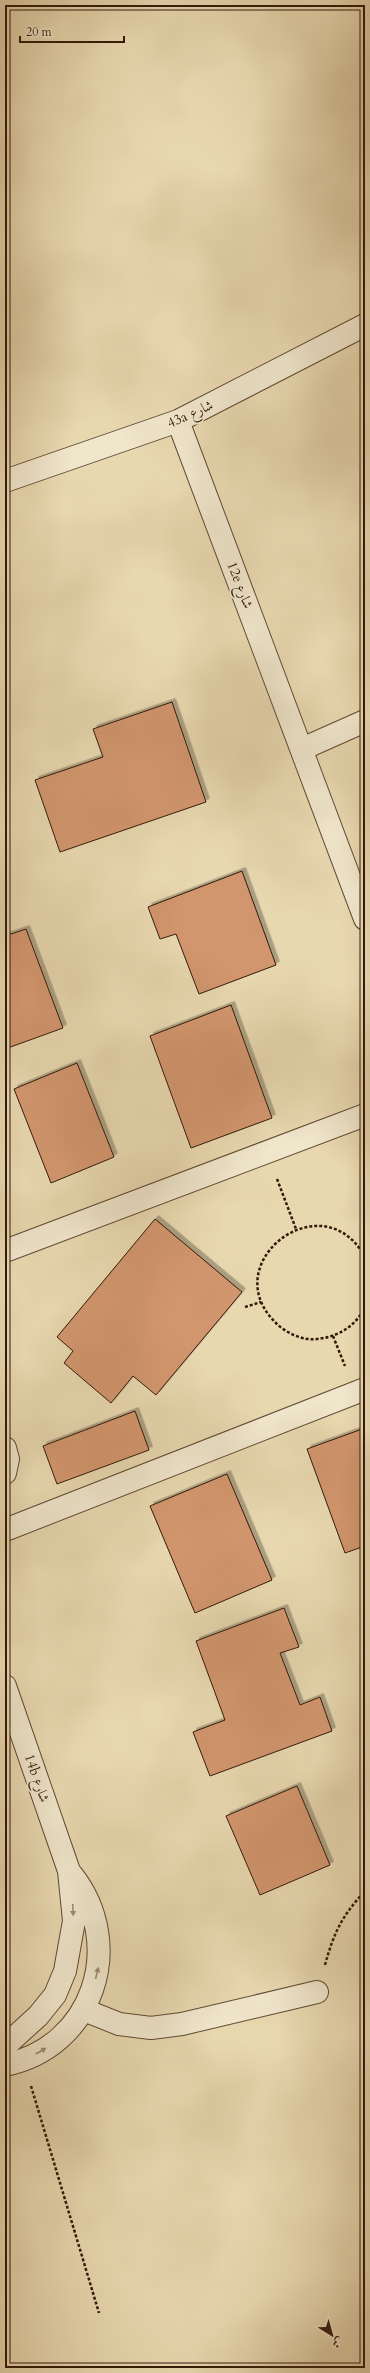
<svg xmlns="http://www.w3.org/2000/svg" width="370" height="2373" viewBox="0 0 370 2373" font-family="Cardo,Amiri,serif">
  <defs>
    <filter id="shadow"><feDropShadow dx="3.5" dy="-3.5" stdDeviation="0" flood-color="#0004"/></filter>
  </defs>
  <rect width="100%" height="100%" fill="#e8d8b0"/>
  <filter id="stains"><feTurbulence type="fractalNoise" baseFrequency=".005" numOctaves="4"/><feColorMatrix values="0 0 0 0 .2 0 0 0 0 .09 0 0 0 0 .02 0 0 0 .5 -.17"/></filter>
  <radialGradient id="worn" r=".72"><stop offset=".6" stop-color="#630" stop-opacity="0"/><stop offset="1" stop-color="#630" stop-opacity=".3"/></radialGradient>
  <path fill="#d2966e" stroke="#331909" filter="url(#shadow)" d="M172 702 206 802 60 852 35 780 103 757 93 729Z
    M242 871 276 965 199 994 176 934 160 939 148 907Z
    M26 929 63 1028 5 1049V936Z
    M231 1005 272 1118 191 1148 150 1036Z
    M77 1063 114 1157 51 1183 14 1089Z
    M155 1219 242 1292 156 1395 133 1376 111 1403 64 1363 73 1351 57 1337Z
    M135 1411 149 1450 57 1484 43 1446Z
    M365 1428V1546L345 1553 307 1449Z
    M227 1474 272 1580 195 1613 150 1506Z
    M365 1579V1595L360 1581Z
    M284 1608 299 1647 280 1653 300 1705 320 1697 332 1731 210 1776 193 1732 225 1720 196 1641Z
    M297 1786 330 1865 260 1895 226 1816Z"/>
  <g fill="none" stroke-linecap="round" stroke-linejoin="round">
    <g stroke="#604933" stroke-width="24">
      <path id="minor" d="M178 421 365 919
        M5 481 178 421 365 325
        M302 749 365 721
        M5 1251 365 1115
        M5 1448 8 1459 5 1473
        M5 1530 365 1389
        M5 1686 69 1871 74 1921 65 1971 55 1995 38 2016 5 2046
        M84 2010 119 2024 151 2028 182 2024 317 1992
        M5 2065C93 2047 127 1945 72 1875"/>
    </g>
    <path stroke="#331909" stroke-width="2.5" stroke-dasharray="3 2" stroke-linecap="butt" d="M277 1179 296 1229
      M365 1257C323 1180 214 1263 276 1323 286 1333 303 1341 317 1339 338 1337 356 1326 365 1307
      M245 1307 261 1302
      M333 1336 345 1366
      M325 1965C334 1932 342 1916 365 1891
      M31 2086 99 2313"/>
    <use href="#minor" stroke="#f0e6cc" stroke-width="22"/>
  </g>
  <defs><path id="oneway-solid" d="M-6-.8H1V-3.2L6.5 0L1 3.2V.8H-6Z"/></defs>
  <g fill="#9b8a74">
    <use href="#oneway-solid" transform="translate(73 1910) rotate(88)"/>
    <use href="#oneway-solid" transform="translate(97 1973) rotate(-76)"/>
    <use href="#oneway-solid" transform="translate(41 2051) rotate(-30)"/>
  </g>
  <g text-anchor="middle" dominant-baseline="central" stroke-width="3.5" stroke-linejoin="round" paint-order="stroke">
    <g font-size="14" fill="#331909" stroke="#f0e6cc">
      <text transform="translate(190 414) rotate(-24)">43a شارع</text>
      <text transform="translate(240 585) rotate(69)">12e شارع</text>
      <text transform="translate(37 1778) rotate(71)">14b شارع</text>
    </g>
  </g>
  <rect width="370" height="2373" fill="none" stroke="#e8d8b0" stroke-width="20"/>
  <rect x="6" y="6" width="358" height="2361" fill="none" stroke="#331909" stroke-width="2"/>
  <rect x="10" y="10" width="350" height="2353" fill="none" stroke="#331909"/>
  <g transform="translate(332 2335) rotate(143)" stroke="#f0e6cc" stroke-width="3" paint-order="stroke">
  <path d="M0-3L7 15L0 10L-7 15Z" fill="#331909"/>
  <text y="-6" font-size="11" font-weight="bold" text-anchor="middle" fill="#331909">ش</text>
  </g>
  <path d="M20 36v6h104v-6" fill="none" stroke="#331909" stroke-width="2"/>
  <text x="26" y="36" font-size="12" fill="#331909" stroke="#f0e6cc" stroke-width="3" paint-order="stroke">20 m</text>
  <rect width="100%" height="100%" filter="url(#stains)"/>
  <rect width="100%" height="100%" fill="url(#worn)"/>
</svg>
